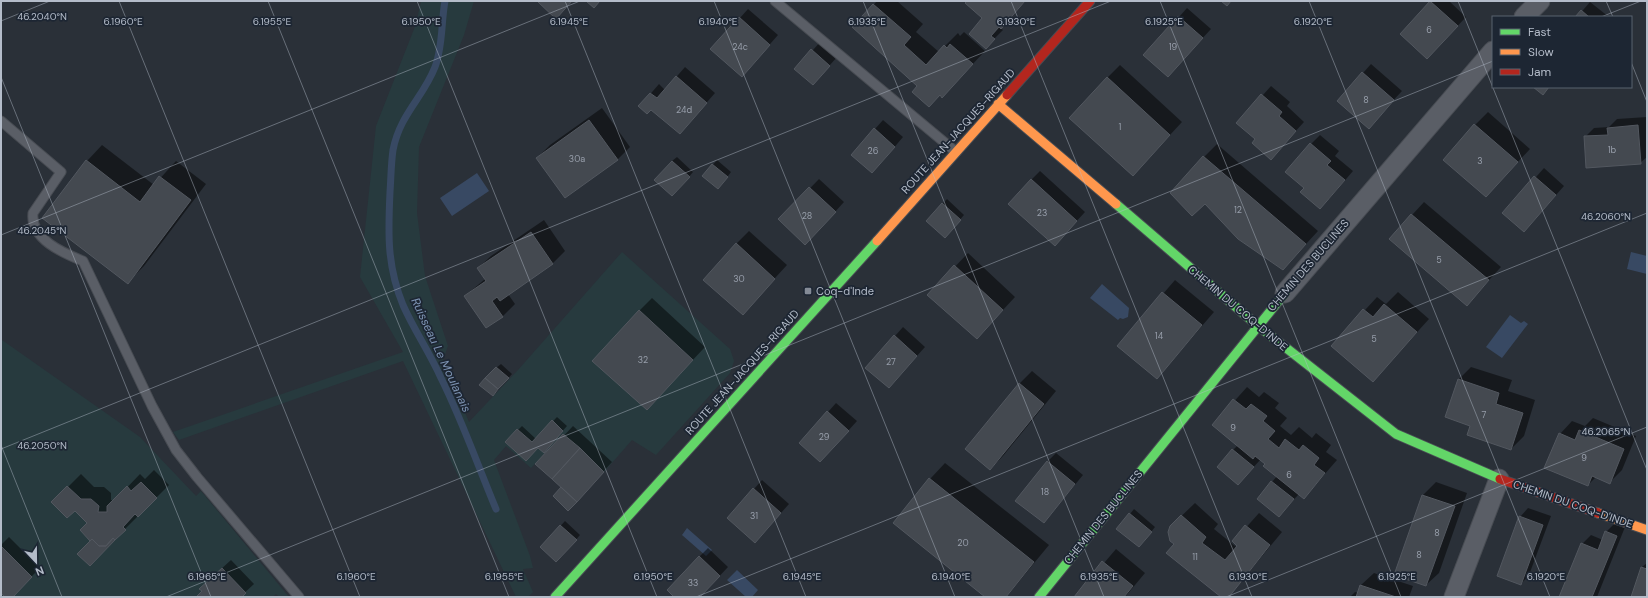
<svg xmlns="http://www.w3.org/2000/svg" width="1648" height="598" viewBox="0 0 1648 598" font-family="'DM Sans',sans-serif">
  <rect width="100%" height="100%" fill="#2a3038"/>
  <path fill="#273a3e" d="M421 1H474L464 35 419 147 417 213 425 276 448 346 443 360 469 422 518 370 622 252 730 349 734 361 730 373 656 455 632 440 604 472 563 434 531 468 506 446 494 460 530 556 533 568 523 569 533 592 528 597H516L403 361 179 440 173 432 403 352 360 277 376 126 416 24Z
    M2 340 140 437 196 496 201 491 289 597H279L276 594 273 597H1Z"/>
  <path fill="#384963" d="M477 173 489 191 452 216 440 198Z
    M1631 252 1647 256V274L1627 269Z
    M1102 284 1129 308 1128 317 1123 319 1120 318 1118 320 1090 298Z
    M1510 315 1521 323 1524 321 1528 324 1502 358 1486 347Z
    M687 528 712 550 706 556 682 535Z
    M737 570 758 590 752 597H746L727 580Z"/>
  <path fill="#0007" d="M877 1H897L923 24 916 32 939 52 958 33 960 36 964 32 985 51 942 97 919 86 853 27Z
    M968 1H1025L1000 28 1003 30 986 47 983 18Z
    M1432 1H1449L1466 17 1436 49 1401 34Z
    M1590 2 1609 17H1577Z
    M1187 8 1211 29 1176 67 1179 17Z
    M748 9 778 35 750 67 712 49Z
    M821 41 838 56 821 75 796 69Z
    M1371 64 1402 91 1377 118 1363 73Z
    M1120 65 1182 122 1145 162 1107 78Z
    M685 67 715 93 680 133 651 108 640 106 659 84 665 90Z
    M1271 86 1290 102 1287 106 1304 122 1271 158 1256 139 1238 123Z
    M602 108 630 147 617 160 537 158 550 145Z
    M1488 112 1530 149 1486 196 1475 125Z
    M1647 117V157L1640 163 1585 137 1594 128 1609 127 1617 119Z
    M883 120 903 137 881 163 875 129Z
    M1320 135 1339 151 1335 156 1353 171 1329 199 1305 188 1311 144Z
    M1217 144 1318 231 1283 269 1204 157Z
    M102 145 154 185 176 161 206 184 144 266 128 282 87 161Z
    M677 157 693 172 677 191 672 161Z
    M717 160 731 172 722 184 703 176Z
    M1544 168 1564 186 1524 231 1504 213Z
    M1040 171 1085 212 1063 236 1031 180Z
    M819 179 844 202 814 235 780 219Z
    M947 199 964 215 949 232 927 221Z
    M1424 202 1501 267 1467 304 1390 239Z
    M544 220 565 251 552 264 508 294 515 304 502 317 465 296 485 279 478 268 491 256Z
    M749 231 787 265 743 313 736 244Z
    M968 253 1015 297 977 338 929 294Z
    M1175 280 1214 312 1157 378 1118 346Z
    M1398 292 1429 319 1373 381 1332 346 1377 297 1386 304Z
    M652 298 705 347 659 396 639 311Z
    M903 327 925 347 889 387 895 336Z
    M501 364 512 374 493 395 496 368Z
    M1471 367 1512 380 1508 391 1535 400 1524 436 1511 449 1471 425 1458 380Z
    M1032 371 1056 391 1003 456 990 469 1019 384Z
    M1247 387 1259 397 1264 392 1279 403 1275 408 1287 418 1280 426 1291 435 1299 427 1312 438 1316 433 1331 445 1326 452 1337 460 1304 498 1299 494 1279 515 1272 482 1277 476 1261 459 1238 484 1233 450 1238 445 1213 425Z
    M836 403 857 421 829 452 828 412Z
    M557 417 567 426 548 447H538L526 459 518 430 522 426 536 439Z
    M1593 418 1636 436 1622 470 1610 482 1596 477 1588 485 1560 434 1572 421 1585 426Z
    M573 426 612 462 585 492 562 487 537 464Z
    M1056 453 1083 475 1044 522 1047 462Z
    M945 463 1049 545 1006 597H986L930 479Z
    M154 470 169 485 90 564 92 541 88 523 75 509 53 502 81 474 94 487H104L111 493V500H115L140 474 145 479Z
    M762 480 789 504 763 533 754 489Z
    M1436 482 1467 493 1439 573 1426 585 1395 575 1423 495Z
    M1195 503 1218 524 1214 529 1240 550 1234 541 1259 513 1282 532 1228 597H1223L1175 543 1171 526Z
    M1528 508 1551 516 1529 575 1521 584 1520 517Z
    M1134 509 1155 527 1143 542 1130 514Z
    M565 521 580 535 561 557 541 547Z
    M1615 523 1625 527 1597 597H1560L1582 544 1591 535 1603 540 1606 532Z
    M9 537 40 568 11 597H7L1 591V545Z
    M708 548 728 567 700 597H676L699 557Z
    M1116 549 1145 573 1125 597H1075Z
    M231 560 254 584 240 597H196L203 591 209 580Z
    M1647 563V597H1632L1642 567Z
    M1374 573 1413 586 1409 597H1350L1355 592 1358 593 1361 585Z"/>
  <g fill="none" stroke-linecap="round" stroke-linejoin="round">
    <path stroke="#384963" stroke-width="7" d="M445 1C441 23 443 46 435 67 423 98 400 114 393 150 391 164 391 178 390 192 388 234 387 266 403 305 414 330 430 353 441 378 462 420 478 466 496 509"/>
  </g>
  <path fill="#444950" stroke="#52575f" d="M537 1H572L556 19Z
    M586 1H600L594 8Z
    M967 1H1025L1001 29 999 27 991 36 995 39 986 49 969 34 982 18 965 3Z
    M1221 1H1231L1227 6Z
    M1430 1 1458 26 1427 59 1400 34Z
    M873 4 911 37 904 45 926 65 944 45 947 48 950 44 973 64 942 98 940 95 929 107 912 92 917 86 852 27Z
    M1581 10 1589 17H1575Z
    M1178 16 1203 38 1168 77 1143 55Z
    M739 17 770 45 742 77 710 49Z
    M811 49 830 66 813 85 794 69Z
    M1362 72 1394 100 1369 129 1337 101Z
    M676 76 707 103 680 134 651 110 647 114 638 106 650 93 657 98Z
    M1107 77 1170 135 1133 176 1069 118Z
    M1533 87H1549L1543 95Z
    M1261 94 1282 112 1279 116 1296 131 1271 160 1252 143 1255 139 1236 123Z
    M589 120 618 160 565 198 536 158Z
    M1474 124 1518 162 1486 197 1443 160Z
    M1638 125 1641 164 1586 168 1584 136 1608 135 1607 128Z
    M874 128 895 147 872 173 851 155Z
    M1310 143 1331 161 1327 165 1345 180 1320 209 1300 192 1304 188 1285 172Z
    M1203 156 1306 244 1283 270 1238 239 1205 204 1192 216 1170 193Z
    M86 160 140 202 159 176 191 200 128 284 42 218Z
    M672 161 690 177 672 196 654 180Z
    M712 164 728 177 718 189 702 176Z
    M1534 176 1556 195 1524 232 1502 213Z
    M1031 179 1077 221 1055 246 1008 204Z
    M809 187 836 212 805 245 778 219Z
    M942 203 961 220 945 238 926 221Z
    M1411 214 1489 280 1467 306 1389 239Z
    M531 232 553 264 500 301 497 297 492 301 503 317 486 328 464 296 486 281 477 268Z
    M736 243 775 279 743 315 703 280Z
    M954 265 1003 310 977 339 927 295Z
    M1162 292 1202 325 1157 379 1117 346Z
    M1384 304 1417 332 1373 382 1331 346 1363 309 1373 317Z
    M639 310 693 360 647 410 592 361Z
    M894 335 917 356 889 388 865 368Z
    M496 367 509 378 498 389 485 378Z
    M485 378 498 389 493 396 479 385Z
    M1458 379 1499 393 1496 404 1523 413 1511 450 1467 435 1470 426 1445 417Z
    M1019 383 1044 404 990 470 965 449Z
    M1233 399 1246 409 1251 404 1267 416 1263 421 1275 431 1268 439 1279 448 1285 439 1299 450 1303 445 1319 458 1314 465 1325 473 1304 499 1263 466 1265 464 1255 456 1253 459 1212 425Z
    M827 411 849 431 820 462 799 443Z
    M552 420 563 431 544 453 538 448 526 461 505 442 517 429 532 442Z
    M1579 430 1624 449 1610 484 1592 476 1588 486 1544 468 1559 433 1575 440Z
    M563 434 580 448 552 479 535 464Z
    M580 448 604 472 577 502 552 479Z
    M1232 449 1254 467 1238 485 1217 467Z
    M1047 461 1075 484 1044 523 1015 501Z
    M929 478 1034 562 1006 597H985L893 523Z
    M1271 481 1294 499 1279 517 1257 499Z
    M141 482 157 498 138 517 135 514 123 527 126 530 115 540 113 538 106 546H99L92 539 90 541 80 530 87 523 75 511 67 518 51 502 67 486 81 499H91L99 506 98 512H107V506L127 486 131 491Z
    M561 487 577 502 568 511 553 496Z
    M753 488 781 513 755 543 727 518Z
    M1422 495 1455 506 1426 586 1394 575Z
    M1129 513 1152 532 1139 547 1116 529Z
    M1181 515 1206 537 1202 543 1225 560 1237 546 1232 541 1245 525 1270 545 1229 597H1221L1166 553 1174 544 1170 541 1168 532 1170 526Z
    M1519 516 1543 525 1521 585 1497 576Z
    M560 525 577 540 556 562 540 547Z
    M1605 531 1617 536 1592 597H1559L1581 543 1598 550Z
    M113 538 115 540 90 566 77 554 92 539 99 546H106Z
    M1 546 32 577 13 597H5L1 593Z
    M699 556 720 576 700 597H674L667 590Z
    M1102 561 1133 586 1124 597H1074Z
    M1641 567 1647 569V597H1631Z
    M222 568 246 593 242 597H196L202 591 199 589Z
    M1360 585 1396 597H1356Z"/>
  <g fill="none" stroke-linecap="round" stroke-linejoin="round">
    <g stroke="#484c53" stroke-width="11">
      <path id="lane" d="M775 1 956 152
        M1 121 61 172 33 213C30 239 63 253 83 261L152 406 176 450 197 477 299 597"/>
    </g>
    <g stroke="#484c53" stroke-width="21">
      <path id="street" d="M1524 17 1540 1
        M1285 293 1493 51
        M1454 597 1499 479"/>
    </g>
    <g stroke="#484c53" stroke-width="11">
      <path id="fast" d="M1116 204 1257 325 1396 434 1500 479
        M555 597 877 241
        M1039 597 1285 293"/>
    </g>
    <g stroke="#484c53" stroke-width="11">
      <path id="slow" d="M998 104 1116 204
        M877 241 1007 95
        M1598 513 1647 530"/>
    </g>
    <g stroke="#484c53" stroke-width="11">
      <path id="jam" d="M1007 95 1090 1
        M1500 479 1598 513"/>
    </g>
    <use href="#lane" stroke="#5a5e66" stroke-width="9"/>
    <use href="#street" stroke="#5a5e66" stroke-width="19"/>
    <use href="#fast" stroke="#63d668" stroke-width="9"/>
    <use href="#slow" stroke="#ff974d" stroke-width="9"/>
    <use href="#jam" stroke="#b3261e" stroke-width="9"/>
  </g>
  <path fill="none" stroke="#b4bcc9" stroke-width="1" stroke-opacity="0.45" d="M119 1 360 597M268 1 509 597M417 1 657 597M565 1 806 597M714 1 955 597M863 1 1104 597M1011 1 1252 597M1160 1 1401 597M1309 1 1550 597M1458 1 1647 470M1606 1 1613 17M1601 17 1641 1M1 21 50 1M1631 62 1647 102M1 77 211 597M1 235 580 1M1 445 62 597M1 449 1111 1M166 597 1493 61M696 597 1647 213M1226 597 1647 427"/>
  <rect fill="#848b96" stroke="#1d2633" stroke-width="1.5" x="804" y="287" width="8" height="8" rx="2"/>
  <g text-anchor="middle" dominant-baseline="central" stroke-width="3.5" stroke-linejoin="round" paint-order="stroke">
    <g font-size="9" fill="#989fab">
      <text x="1429" y="30">6</text>
      <text x="740" y="47">24c</text>
      <text x="1173" y="47">19</text>
      <text x="1366" y="100">8</text>
      <text x="684" y="110">24d</text>
      <text x="1120" y="127">1</text>
      <text x="1612" y="150">1b</text>
      <text x="873" y="151">26</text>
      <text x="577" y="159">30a</text>
      <text x="1480" y="161">3</text>
      <text x="1238" y="210">12</text>
      <text x="1042" y="213">23</text>
      <text x="807" y="216">28</text>
      <text x="1439" y="260">5</text>
      <text x="739" y="279">30</text>
      <text x="1159" y="336">14</text>
      <text x="1374" y="339">5</text>
      <text x="643" y="360">32</text>
      <text x="891" y="362">27</text>
      <text x="1484" y="415">7</text>
      <text x="1233" y="428">9</text>
      <text x="824" y="437">29</text>
      <text x="1584" y="458">9</text>
      <text x="1289" y="475">6</text>
      <text x="1045" y="492">18</text>
      <text x="754" y="516">31</text>
      <text x="1437" y="533">8</text>
      <text x="963" y="543">20</text>
      <text x="1419" y="555">8</text>
      <text x="1195" y="557">11</text>
      <text x="693" y="583">33</text>
    </g>
    <g font-size="11" fill="#b4bcc9" stroke="#1d2633">
      <text transform="translate(958 131) rotate(-48)">ROUTE JEAN-JACQUES-RIGAUD</text>
      <text transform="translate(1308 265) rotate(-49)">CHEMIN DES BUCLINES</text>
      <text transform="translate(1238 308) rotate(40)">CHEMIN DU COQ-D'INDE</text>
      <text transform="translate(742 372) rotate(-48)">ROUTE JEAN-JACQUES-RIGAUD</text>
      <text transform="translate(1573 504) rotate(19)">CHEMIN DU COQ-D'INDE</text>
      <text transform="translate(1103 517) rotate(-51)">CHEMIN DES BUCLINES</text>
    </g>
    <g font-size="11" fill="#b4bcc9" stroke="#1d2633" text-anchor="start">
      <text x="816" y="291">Coq-d'Inde</text>
    </g>
    <g font-size="12" font-style="italic" fill="#7c92b1" stroke="#1d2633">
      <text transform="translate(441 355) rotate(65)">Ruisseau Le Moulanais</text>
    </g>
  </g>
  <g font-size="10" text-anchor="middle" fill="#b4bcc9" stroke="#1d2633" stroke-width="3.5" stroke-linejoin="round" paint-order="stroke">
    <text x="42" y="20">46.2040°N</text>
    <text x="123" y="25">6.1960°E</text>
    <text x="272" y="25">6.1955°E</text>
    <text x="421" y="25">6.1950°E</text>
    <text x="569" y="25">6.1945°E</text>
    <text x="718" y="25">6.1940°E</text>
    <text x="867" y="25">6.1935°E</text>
    <text x="1016" y="25">6.1930°E</text>
    <text x="1164" y="25">6.1925°E</text>
    <text x="1313" y="25">6.1920°E</text>
    <text x="1606" y="220">46.2060°N</text>
    <text x="42" y="234">46.2045°N</text>
    <text x="1606" y="435">46.2065°N</text>
    <text x="42" y="449">46.2050°N</text>
    <text x="207" y="580">6.1965°E</text>
    <text x="356" y="580">6.1960°E</text>
    <text x="504" y="580">6.1955°E</text>
    <text x="653" y="580">6.1950°E</text>
    <text x="802" y="580">6.1945°E</text>
    <text x="951" y="580">6.1940°E</text>
    <text x="1099" y="580">6.1935°E</text>
    <text x="1248" y="580">6.1930°E</text>
    <text x="1397" y="580">6.1925°E</text>
    <text x="1546" y="580">6.1920°E</text>
  </g>
  <rect width="1648" height="598" fill="none" stroke="#b4bcc9" stroke-width="4"/>
  <rect x="1492" y="16" width="140" height="72" fill="#1d2633" stroke="#59626f"/>
  <rect x="1500" y="29" width="20" height="6" fill="#63d668" stroke="#59626f"/>
  <text x="1528" y="36" font-size="12" fill="#b4bcc9">Fast</text>
  <rect x="1500" y="49" width="20" height="6" fill="#ff974d" stroke="#59626f"/>
  <text x="1528" y="56" font-size="12" fill="#b4bcc9">Slow</text>
  <rect x="1500" y="69" width="20" height="6" fill="#b3261e" stroke="#59626f"/>
  <text x="1528" y="76" font-size="12" fill="#b4bcc9">Jam</text>
  <g transform="translate(36 562) rotate(158)" stroke="#1d2633" stroke-width="3" paint-order="stroke">
  <path d="M0-3L7 15L0 10L-7 15Z" fill="#b4bcc9"/>
  <text y="-6" font-size="11" font-weight="bold" text-anchor="middle" fill="#b4bcc9">N</text>
  </g>
</svg>
